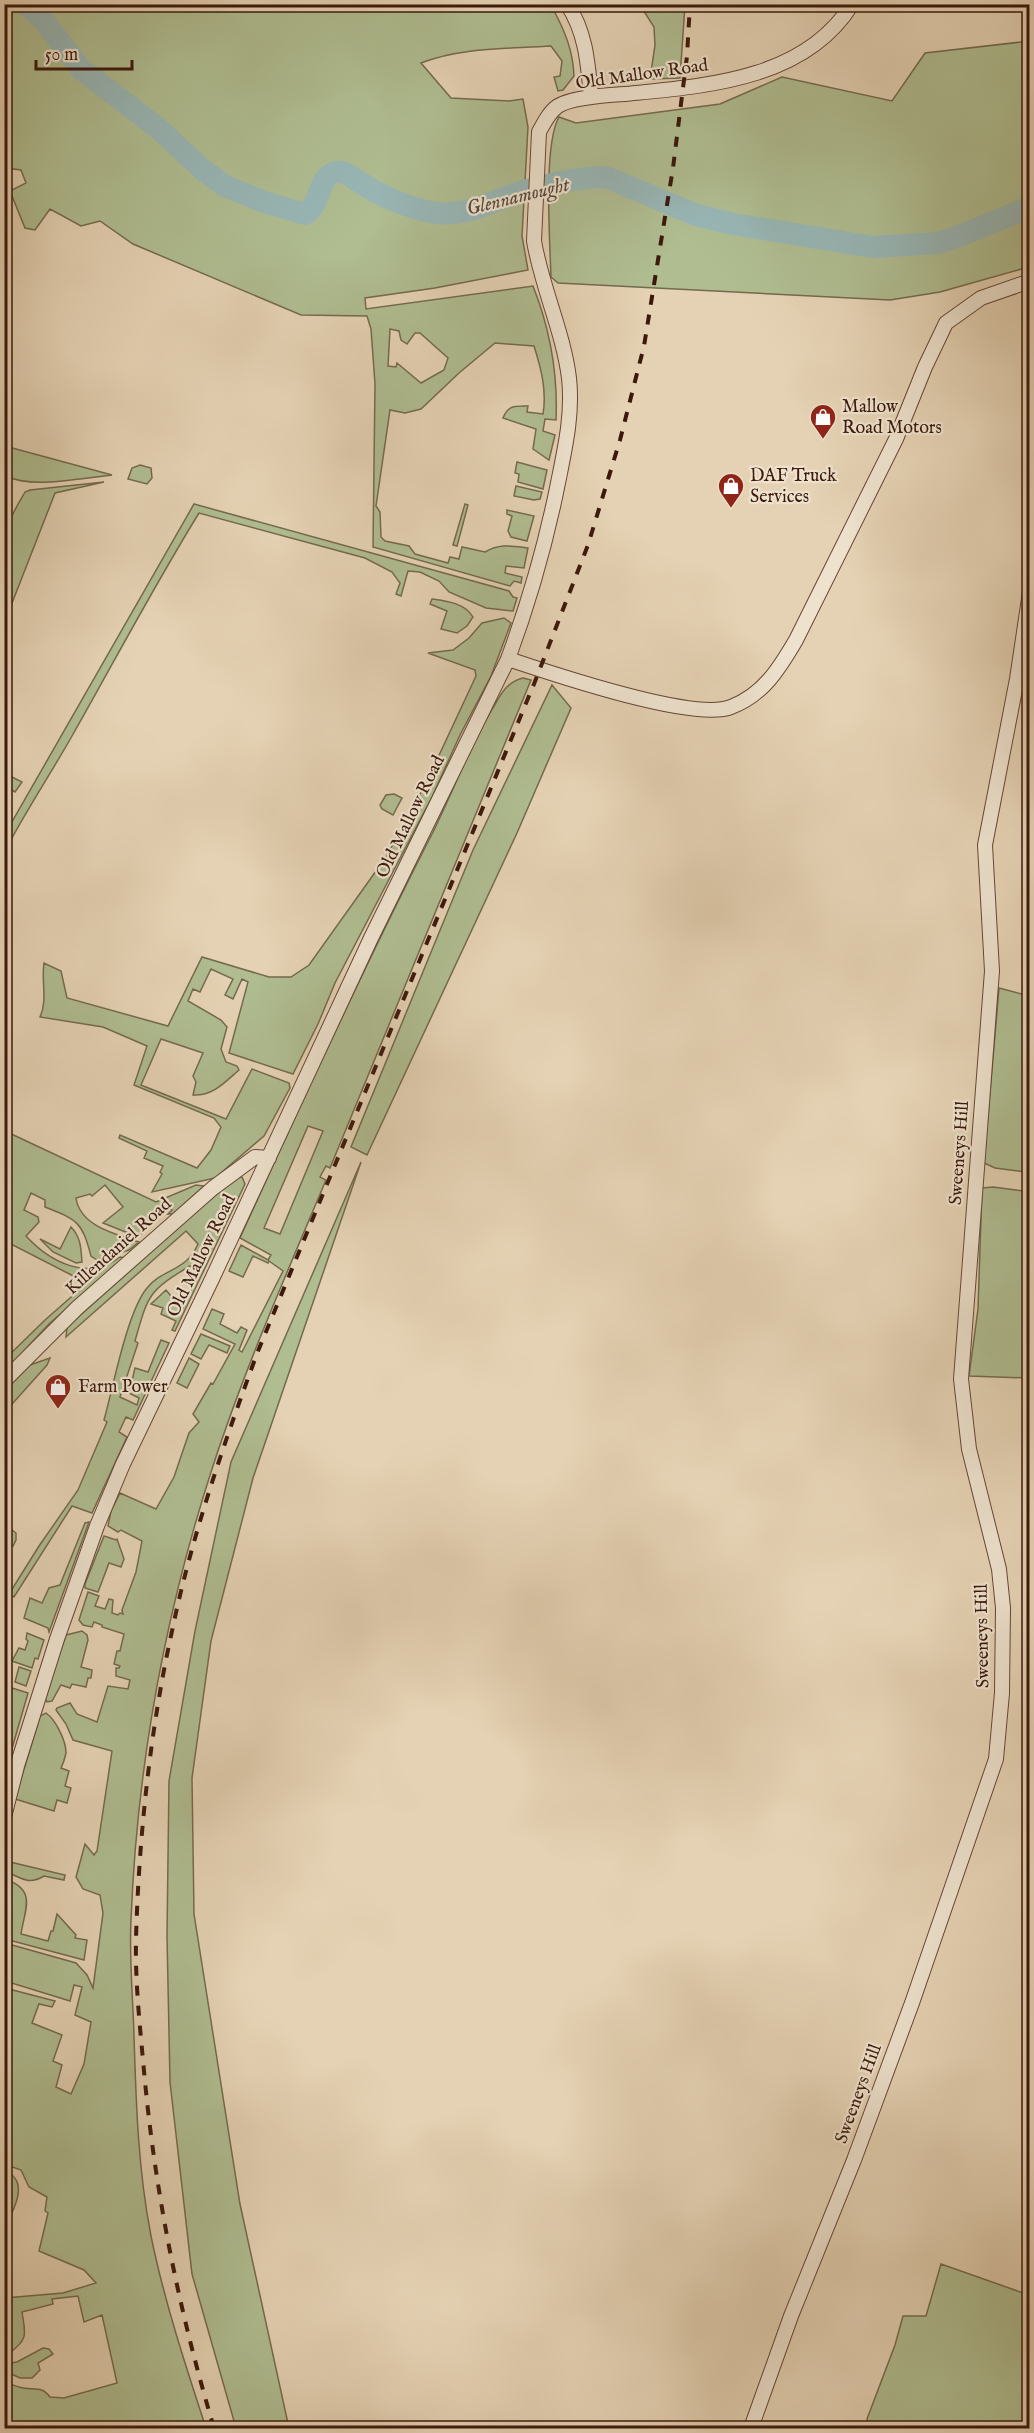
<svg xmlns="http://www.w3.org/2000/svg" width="1034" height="2433" viewBox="0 0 1034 2433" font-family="'IM FELL English',serif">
  <rect width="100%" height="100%" fill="#e5d2b4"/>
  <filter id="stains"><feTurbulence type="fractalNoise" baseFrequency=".00333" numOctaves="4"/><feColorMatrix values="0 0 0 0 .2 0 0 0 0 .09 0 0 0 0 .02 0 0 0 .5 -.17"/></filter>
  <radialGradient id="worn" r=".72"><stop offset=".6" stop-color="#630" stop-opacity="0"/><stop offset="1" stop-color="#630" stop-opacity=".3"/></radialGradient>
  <path fill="#afbd91" stroke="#756a4e" stroke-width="1.5" fill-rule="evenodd" d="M485 5H526L553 9C565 31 573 51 574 76L563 90 558 91 554 77 560 76 562 61 551 46C508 49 461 47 421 63L451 98 509 101 523 99 528 127 522 236 528 270 435 288 365 298 366 309 533 286C550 329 558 374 556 420L545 419 543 431 555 435 549 460 533 449 536 429 503 418C508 405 515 406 528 406L527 412 543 414C547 391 541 368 534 346L495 343 459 373 421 409 405 413 390 410 376 506 380 512 381 537 385 541 409 546 415 554 448 563 450 557 459 559 462 547 485 552C500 543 512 546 528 548L524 568 506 566 505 573 522 577 521 583 514 581 510 586 373 547 375 384 371 329 367 316 301 315 133 244 100 221 81 226 50 209 35 230 25 228 10 191 26 183 21 170 6 168 4 157 5 5ZM390 329 399 331 401 340 407 344 415 333H420L448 358 444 370 421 383 397 363 396 367 388 366Z
    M640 5H685L680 78 650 79 655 45 654 27Z
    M1030 41 1029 267 940 292 890 300 558 283 551 277C550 242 543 145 559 117L576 123 720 104 782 77 892 101 925 53Z
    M4 446H5L112 475C82 478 33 489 5 476Z
    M517 462 547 470 543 489 518 482 519 474 515 473Z
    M140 465 151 468 152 478 147 484 128 479 132 468Z
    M104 482 55 493 5 621V591L9 586C2 574 6 569 9 557 0 531 12 515 25 492L30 490Z
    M516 486 542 492 540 499 534 500 514 496Z
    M194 504 509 591 513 597 517 598 513 611 486 608 449 592 439 581 420 572 408 571 401 596 396 594 400 583 392 572 365 558 199 513C154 586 114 662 72 736 50 775 25 812 5 851V834Z
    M465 504 468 505 457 546 453 545Z
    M507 510 534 516 527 541 511 537 508 531 512 516 507 514Z
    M432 599C446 601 465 603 473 617L467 626 457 633 441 629 447 611 430 604Z
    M504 618 511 623 491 676 460 735 432 797 335 983 318 1024 293 1074 229 1053 248 982 242 979 233 999 225 995 233 979 211 969 200 992 193 989 188 1001 221 1020 227 1027 221 1049 226 1062 237 1066 239 1070C224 1083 213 1096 193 1095L196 1082 193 1076 203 1053 161 1039 141 1085 226 1119 252 1069 289 1083 290 1088 264 1136 215 1178 152 1192 162 1174 160 1172 163 1166 144 1158 147 1151 119 1138 120 1135 197 1168 211 1150 221 1127 214 1118 134 1085 147 1046 103 1027 40 1017C48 1000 41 982 44 963L61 971 67 998 168 1026 202 957 269 977H291L309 965 386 857 427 781 476 676 475 670 428 653 453 650 469 638 482 623Z
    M523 678 531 680 330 1168 326 1166 320 1177 326 1180C286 1275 244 1370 212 1469 165 1614 137 1767 131 1920 129 1958 133 1998 134 2036 136 2102 138 2170 151 2236 164 2300 186 2367 206 2428H5V2382C10 2384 17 2387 23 2388 35 2390 42 2386 50 2397L64 2398 117 2383 102 2315 84 2322 78 2296 52 2299 53 2304 22 2312C25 2333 29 2338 11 2352L5 2351V2298L63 2293 96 2283 84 2270 39 2251 48 2213 45 2211 47 2197 29 2187 21 2170 4 2164 5 1988 55 2001 52 2007 39 2004 32 2023 62 2035 53 2061 62 2065 56 2087 71 2094 84 2064 91 2022 75 2015 82 1987 74 1985 70 2001 5 1981V1943L76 1963 87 1975 93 1988 103 1913 100 1895 83 1889 76 1877 85 1844 94 1855 97 1851 112 1751 73 1740 66 1724 56 1710 57 1708 70 1703 77 1714 97 1722 108 1686 128 1689 130 1680 116 1676V1668H119L120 1666 114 1664 117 1651H120L124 1634 102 1627V1625L94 1622 92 1627 83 1625 79 1620 88 1592 99 1596 95 1606 105 1609 109 1599 113 1600 112 1613 118 1615 120 1613 123 1614 122 1610 136 1572 142 1541 121 1530 118 1532 108 1526 111 1511 120 1493 156 1509 174 1477 189 1433 199 1422 193 1414 211 1383 213 1384 235 1344 203 1329 212 1309 224 1314 220 1324 237 1333 241 1327 247 1330 239 1350 242 1352 283 1271 269 1261 268 1263 253 1256 243 1277 229 1271 241 1245 268 1260 271 1255 240 1238C302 1101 365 965 433 832 454 789 472 741 497 701 503 690 510 681 523 678ZM308 1126 323 1131 280 1234 264 1228Z
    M552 685 571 708 517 833 367 1155 351 1147 473 850Z
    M4 773 22 782 15 792 5 786Z
    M394 794 402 798 393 815 382 809 380 805 386 795Z
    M999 988 1029 996V1178L1026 1172 995 1168 984 1163Z
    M5 1131 156 1202 196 1185 204 1186 173 1214H168L172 1210 165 1207 140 1235 128 1233 103 1223 123 1207 105 1185 92 1196 90 1194 76 1198C80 1226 115 1234 139 1242L129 1250 97 1260 91 1256C82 1222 78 1220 45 1207V1200L31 1193 24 1210 38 1217 39 1222 26 1236C50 1262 88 1282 120 1257L125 1258 49 1324 5 1371V1359L45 1320 87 1283 5 1241Z
    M361 1162 253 1478 211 1641 192 1778 194 1914 240 2204 289 2428H236L192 2274 170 2082 167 1936 169 1781 195 1631 231 1462Z
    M239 1177H242L245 1184 175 1331 172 1330 176 1321 161 1314 163 1308 151 1304 166 1290 182 1309 199 1273 190 1266C148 1291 148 1295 135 1341L138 1343 120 1397 137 1405 139 1398 129 1393 135 1368 148 1372 161 1340 169 1343 133 1420 126 1417 119 1432 127 1437 92 1513 72 1506 14 1597 9 1594 39 1546 78 1490 107 1422 104 1420C113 1388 127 1312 147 1288 164 1267 185 1273 198 1244L186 1231 66 1337 67 1327 208 1201Z
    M1026 1186H1029V1378L969 1376 978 1309 982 1188 993 1187 1023 1191Z
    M71 1227C81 1237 81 1249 82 1262L76 1263 53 1252 40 1239 60 1249Z
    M201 1334 230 1346 227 1353 209 1345 201 1359 191 1354Z
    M50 1358 47 1365 5 1412 4 1391 30 1365Z
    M189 1358 199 1364 187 1388 177 1383Z
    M89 1522 49 1632 48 1628 24 1618 30 1598 42 1603 49 1588 60 1585 85 1523Z
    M4 1524 16 1533V1540L13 1546 5 1539Z
    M104 1536 116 1540 117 1539 124 1559 121 1567 109 1563 98 1592 85 1588V1584Z
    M82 1631 87 1635 88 1640 81 1667 92 1670 91 1678H88L86 1687 72 1684 70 1688 61 1685 52 1701 47 1702 44 1697 66 1635Z
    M27 1633 44 1640 38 1659 35 1658 32 1668 12 1661 19 1648 25 1650 28 1641 26 1639Z
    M19 1667 31 1671 26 1686 15 1682Z
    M12 1688 28 1693 9 1759 5 1758 4 1690 10 1691Z
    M46 1713C56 1720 66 1741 66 1753 65 1758 63 1764 61 1768L69 1771 65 1786 71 1788 67 1803 57 1800 54 1811 15 1799 40 1716Z
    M10 1862 65 1875 64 1880 44 1876C29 1885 23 1879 7 1872Z
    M5 1879C37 1890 25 1908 21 1934L48 1941 51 1931H53L57 1914 76 1935 75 1938 87 1940 84 1960 5 1939Z
    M12 2175C27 2187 12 2213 5 2227V2178Z
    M941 2264 1029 2295V2428H871L867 2419 895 2345 903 2316H926Z
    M43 2348 49 2349 53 2354 38 2363 40 2370 32 2378H20L5 2371V2364L17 2362Z"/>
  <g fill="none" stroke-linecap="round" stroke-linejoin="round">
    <path stroke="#98b6b5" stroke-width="22" d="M26 4 44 21 81 69 159 129 203 170 225 186 264 202 305 214C321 206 318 175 336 172 345 170 354 179 361 183 382 197 411 209 437 213 465 216 486 204 512 195 538 186 578 177 606 177L696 215 733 224 873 247 938 243 957 237 1030 207"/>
    <g stroke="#664635" stroke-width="16">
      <path id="minor" d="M567 4C586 32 588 64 591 97
        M508 659C550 673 694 722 731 707 763 695 779 669 796 640L896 439 925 367 946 323 981 298 1030 281
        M4 1381 77 1308 213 1188 255 1157 269 1158
        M4 1817 17 1766 57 1639 97 1526 123 1464 212 1279 371 938 508 659C529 602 546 543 558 483 565 448 573 414 569 378 563 331 542 288 534 241L539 132C544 123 549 112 558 106 572 97 608 95 625 94 706 86 805 80 852 4
        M751 2428 791 2316 854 2160 912 2003 996 1759 1002 1693 1003 1608 999 1569 969 1449 961 1379 992 971 985 845 1017 679 1030 592"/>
    </g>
    <use href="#minor" stroke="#eee2ce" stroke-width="14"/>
    <path stroke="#3b180b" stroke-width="4" stroke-dasharray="10 10" stroke-linecap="butt" d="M214 2428C179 2311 155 2193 144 2071 140 2027 135 1982 136 1938 139 1836 150 1731 172 1631 192 1535 224 1443 258 1351L534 684 588 545 620 440 644 346 673 168 687 56 690 4"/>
  </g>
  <defs>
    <g id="shop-pin" transform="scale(1.35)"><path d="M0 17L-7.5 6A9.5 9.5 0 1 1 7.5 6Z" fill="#8f2418" stroke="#eee2ce"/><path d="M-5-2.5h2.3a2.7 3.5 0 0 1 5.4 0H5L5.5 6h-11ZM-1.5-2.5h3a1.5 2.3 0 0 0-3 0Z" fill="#fff"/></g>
  </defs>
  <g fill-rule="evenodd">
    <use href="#shop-pin" x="823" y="417"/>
    <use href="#shop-pin" x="731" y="486"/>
    <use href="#shop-pin" x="58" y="1387"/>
  </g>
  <g text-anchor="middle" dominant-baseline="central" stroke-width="4.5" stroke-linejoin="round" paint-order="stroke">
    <g font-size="18" fill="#3b180b" stroke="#eee2ce">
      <text transform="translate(642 75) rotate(-8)">Old Mallow Road</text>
      <text transform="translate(411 817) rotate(-64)">Old Mallow Road</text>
      <text transform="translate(960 1153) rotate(-86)">Sweeneys Hill</text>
      <text transform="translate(119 1247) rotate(-42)">Killendaniel Road</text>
      <text transform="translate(202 1256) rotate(-64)">Old Mallow Road</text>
      <text transform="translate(983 1636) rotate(-91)">Sweeneys Hill</text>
      <text transform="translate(859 2094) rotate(-70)">Sweeneys Hill</text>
    </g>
    <g font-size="18" fill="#3b180b" stroke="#eee2ce" text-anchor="start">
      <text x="842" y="407">Mallow<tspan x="842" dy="21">Road Motors</tspan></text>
      <text x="750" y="476">DAF Truck<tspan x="750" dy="21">Services</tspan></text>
      <text x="78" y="1387">Farm Power</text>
    </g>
    <g font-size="20" font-style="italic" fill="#57473e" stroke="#eee2ce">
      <text transform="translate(518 197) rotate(-14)">Glennamought</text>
    </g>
  </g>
  <rect width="1034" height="2433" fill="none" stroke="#e5d2b4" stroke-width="24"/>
  <rect x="6" y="6" width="1022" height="2421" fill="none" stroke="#3b180b" stroke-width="3"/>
  <rect x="12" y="12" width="1010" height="2409" fill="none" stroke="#3b180b" stroke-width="1.5"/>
  <path d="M36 60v9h96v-9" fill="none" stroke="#3b180b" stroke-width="3"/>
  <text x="45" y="60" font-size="18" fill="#3b180b" stroke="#eee2ce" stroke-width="4.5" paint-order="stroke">50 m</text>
  <rect width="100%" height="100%" filter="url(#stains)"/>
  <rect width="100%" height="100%" fill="url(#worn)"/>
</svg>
